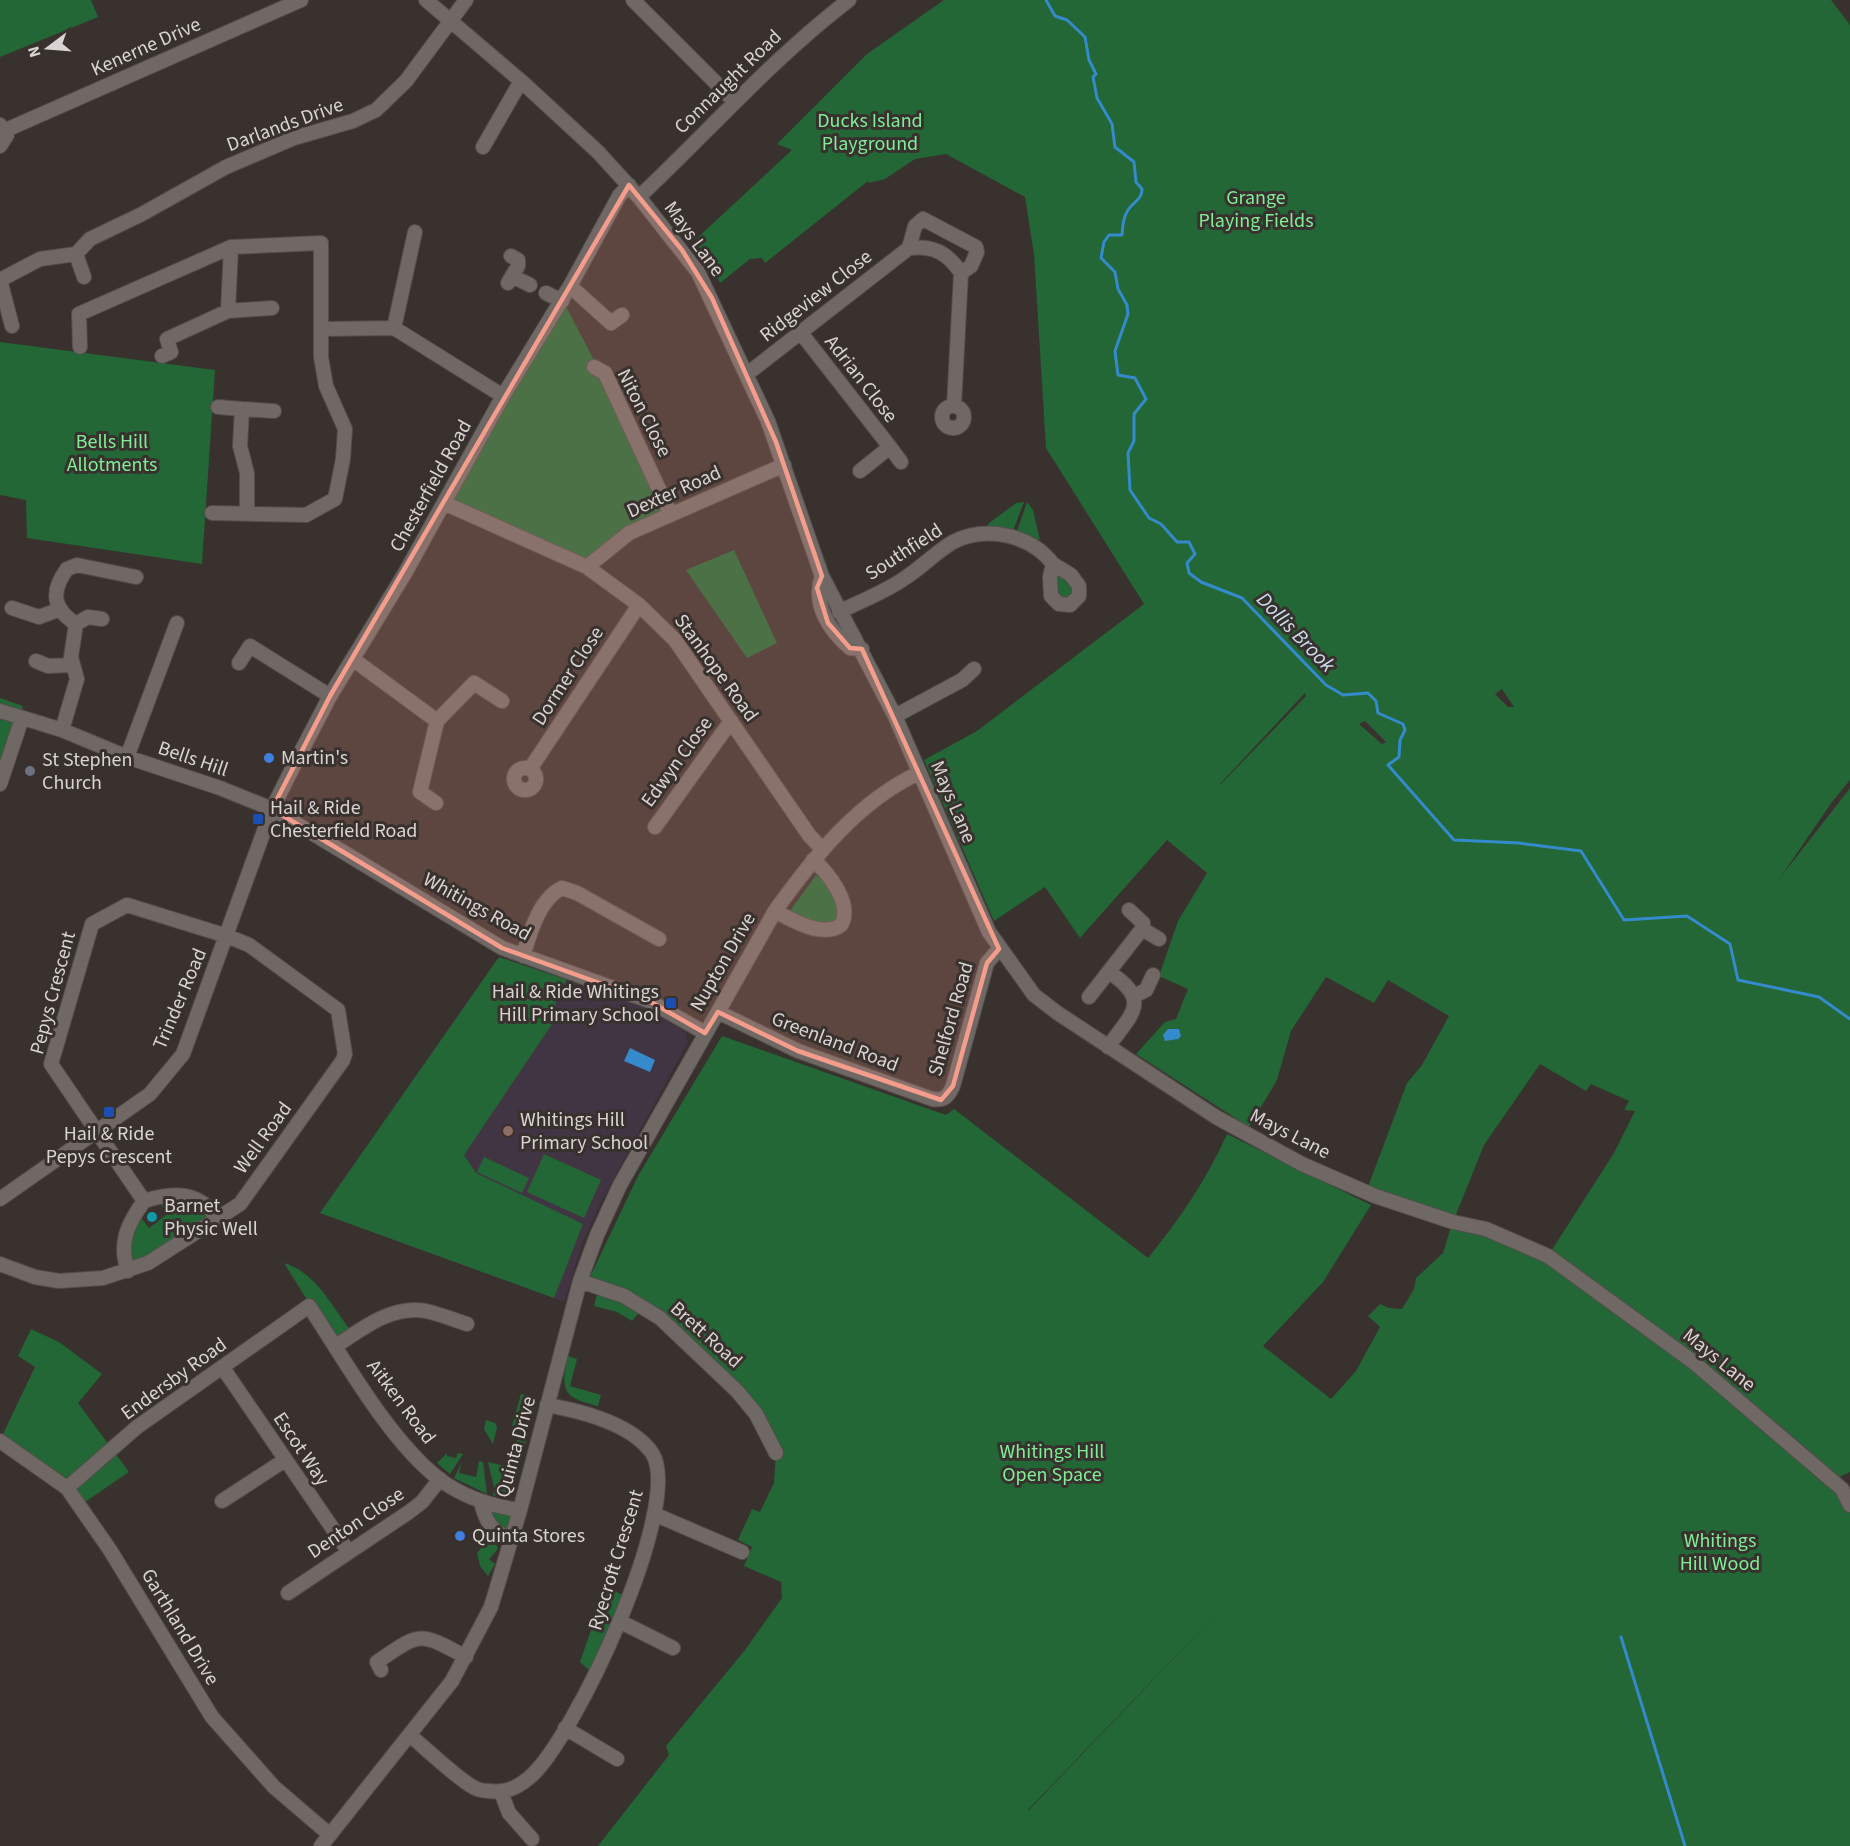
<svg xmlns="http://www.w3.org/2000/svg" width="1850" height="1846" viewBox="0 0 1850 1846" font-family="'Source Sans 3',sans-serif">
  <rect width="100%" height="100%" fill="#38312e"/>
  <path fill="#413544" d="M499 957 642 1006 686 1032 688 1042 602 1200 582 1244 564 1302 320 1213Z"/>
  <path fill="#226735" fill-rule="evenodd" d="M0 0H91L98 17 0 57Z
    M944 0H1831L1850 25V780L1832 802 1780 878 1850 788V1472L1833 1480 1850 1501V1846H598L669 1755 666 1746 745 1650 782 1598 781 1582 744 1566 752 1547 738 1540 752 1509 760 1512 774 1483 776 1453 756 1414 660 1318 587 1283 638 1176 722 1036 946 1115 954 1109 1148 1258C1179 1220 1207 1179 1227 1134L1371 1205 1323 1282 1263 1346 1331 1399 1356 1371 1380 1327 1368 1316 1380 1304 1389 1308 1402 1309 1414 1289 1416 1278 1443 1253 1452 1223 1366 1192 1407 1083 1422 1065 1449 1016 1388 980 1374 1003 1326 977 1291 1031 1277 1080 1249 1127 1136 1054 1165 1022 1176 1019 1188 989 1159 976 1178 921 1207 873 1167 840 1080 938 1045 887 994 921 924 760 977 731 1144 604 1046 448 1034 255 1025 197 946 154 915 159 885 179 869 183 868 181 765 263 762 258 750 259 720 283 711 264 694 241 792 150 777 144 867 54ZM1502 689 1514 707H1508L1495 694ZM1305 693 1306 696 1220 785V784ZM1365 721 1386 742 1382 744 1359 724ZM1540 1064 1586 1091 1591 1084 1629 1101 1624 1110 1635 1111 1614 1153 1548 1256 1453 1222 1484 1145ZM1258 1570 1028 1811V1810Z
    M562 299 646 459 670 513 587 567 444 503Z
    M0 342 215 370 202 564 27 538 26 500 0 495Z
    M1024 502 1013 531 988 526V524L1016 503Z
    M1027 502 1033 510 1040 540 1017 531Z
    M734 550 777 643 747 658 686 570Z
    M1061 574 1073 582 1072 599 1057 598 1055 576Z
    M0 698 23 706 0 774Z
    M816 875 828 883 840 912V916L829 927 792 915 790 911Z
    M499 957 567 980 555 995 556 1018 464 1155 476 1173 583 1224 554 1298 320 1213Z
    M544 1154 601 1180 584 1218 527 1192Z
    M484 1157 529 1178 522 1193 477 1172Z
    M188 1199 209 1214 207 1219 135 1263 130 1259 127 1237 139 1215 149 1228 166 1215 159 1200Z
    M284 1263C319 1274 332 1309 354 1334L336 1346Z
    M597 1294 621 1301 639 1313 632 1321 617 1312 594 1306Z
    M31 1329 59 1342 102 1374 78 1403 129 1472 79 1506 2 1436 35 1367 18 1356Z
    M568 1356 577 1359 570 1386 601 1395 598 1406C563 1397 560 1391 568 1356Z
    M521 1394 537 1398 528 1431 512 1426Z
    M486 1420 495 1423 497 1427 493 1444 484 1429Z
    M519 1433 528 1435 523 1453 514 1450Z
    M447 1453V1456L456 1458 458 1453 463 1454 450 1474 437 1463Z
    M513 1454 521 1456C518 1471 516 1507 493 1495L494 1488 488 1462 509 1467Z
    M479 1461 483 1462 487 1494 454 1478 462 1462 459 1473 476 1477Z
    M481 1502 518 1509 513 1535 485 1520Z
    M491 1542 496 1544 498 1549 489 1559 495 1564 488 1576 480 1566 477 1553 484 1545Z
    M606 1587 629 1598 595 1676 580 1662Z"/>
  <path fill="#358acc" d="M1168 1029H1179L1181 1036 1178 1039 1165 1041 1163 1035Z
    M630 1048 655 1060 650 1072 624 1061Z"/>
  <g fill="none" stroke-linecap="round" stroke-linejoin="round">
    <path stroke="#358acc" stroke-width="3" d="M1046 0 1055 16 1067 20 1085 37 1089 60 1096 74 1093 77 1097 98 1112 124 1115 147 1134 162 1136 182 1142 189C1142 200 1134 201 1128 210 1123 218 1123 225 1122 235H1109L1104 242 1101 258 1115 272 1118 289 1127 305 1128 314 1115 351 1118 375 1135 378 1146 399 1134 414V441L1128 453 1130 490 1149 518 1161 524 1177 542H1189L1195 554 1187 563 1189 573 1201 582 1242 598 1326 685 1343 695 1368 693 1376 701 1378 713 1403 724 1405 730 1400 740 1399 757 1388 765 1454 840 1519 843 1581 851 1624 920 1687 916 1730 944 1738 980 1819 997 1850 1019
      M1621 1637 1685 1846"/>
    <g stroke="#534d4b" stroke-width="16">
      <path id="minor" d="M426 0 521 81 598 152 639 197 698 272 768 421 822 576 895 716 989 932 1034 995 1059 1014 1216 1117 1302 1164 1375 1196 1453 1222 1486 1229 1548 1256 1692 1361 1842 1489 1850 1505
        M633 0 734 101
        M0 125 7 135 0 146
        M6 130 301 0
        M483 147 521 81
        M639 197C709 131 772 59 849 0
        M909 248C933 245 948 253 961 273
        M76 254 84 277
        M512 276 530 285
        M508 283 518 266V260L511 256
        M570 286 611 323 622 315
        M546 293 562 301
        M228 311 231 247
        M12 326 0 280 40 259 76 254 90 239 142 214 226 167 294 138 353 121 376 110 406 81 466 0
        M394 328 415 232
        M323 329 394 328 503 396
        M801 333 890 447 860 471
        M80 347 79 314 231 247 321 243V357L326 386 345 429 343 459 335 499 306 515 212 513
        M162 356 171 352 167 339 228 311 272 308
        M594 367 605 373 670 513
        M747 374 909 248 915 226 923 219 976 247 977 252 971 266 961 273 954 406
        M942 417a11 11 0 1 1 22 0a11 11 0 1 1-22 0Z
        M218 407 242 409 240 446 247 473V513
        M242 409 274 411
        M890 447 901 462
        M444 503 587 567 639 605 675 640 809 835 822 849
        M587 567 629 533 784 465
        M822 576C812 604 829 630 850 648L862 649
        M12 608 39 617 58 610
        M839 612C861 601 885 592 905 578 922 567 936 552 953 542 987 525 1031 535 1053 564L1050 577 1051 596 1059 604 1070 605 1079 596V586L1071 575 1053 564
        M76 624C53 609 50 592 67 569L77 565 136 577
        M354 660 437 721
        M36 661 48 666 73 665
        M239 663 250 646 330 696
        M0 711 62 730 127 757 220 788 272 809 502 948 649 1001 705 1033
        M895 716 962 680 974 669
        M62 730 77 679 71 657 76 624 88 617 102 619
        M127 757 177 623
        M514 779a11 11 0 1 1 22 0a11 11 0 1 1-22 0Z
        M530 769 639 605
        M0 784 22 718
        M436 803 420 792 437 721 474 683 502 701
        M655 827 731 721
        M775 911C793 921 823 938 841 925 853 905 829 873 813 860
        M1142 929 1159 939
        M523 956C530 933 539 899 562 888L577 893 659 939
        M1134 996 1146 990 1153 975
        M1089 997 1142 929 1143 923 1129 910
        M718 1012 798 1051 932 1099C944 1101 948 1097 953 1086L987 963 999 949
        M1108 1047C1132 1013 1152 1001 1109 972
        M0 1199 150 1094 183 1054 272 809 293 767 330 696 405 573 503 396 570 286 619 196 629 185
        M144 1201C173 1192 199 1191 217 1218
        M0 1264 35 1277 59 1281 103 1278 148 1263 240 1204 343 1060 345 1054 338 1010 249 945 227 936 127 905 92 924 51 1064 144 1201C128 1223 118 1243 128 1271
        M580 1281 624 1296 660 1318 737 1391 756 1414 776 1453
        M336 1346C363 1328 392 1305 426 1311 440 1314 454 1320 467 1324
        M223 1368 348 1551
        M0 1441 67 1488 110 1550 212 1717 274 1787 330 1835
        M67 1488 137 1427 309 1306C345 1360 388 1439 439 1479 463 1497 491 1506 520 1510
        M222 1501 285 1460
        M481 1502C485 1520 492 1533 510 1538
        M654 1514 742 1552
        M288 1593 409 1512 422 1502 440 1479
        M621 1622 673 1648
        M381 1670 377 1662C421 1632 418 1631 466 1657
        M565 1728 617 1759
        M411 1736C425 1748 461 1782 475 1788 480 1791 495 1792 502 1791 512 1790 522 1784 530 1777 574 1740 685 1503 652 1453 631 1423 581 1411 547 1405
        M501 1792 509 1813 532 1839
        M321 1846 452 1681 491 1607 520 1510 580 1281 597 1235 620 1185 775 911C813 858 858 801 919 773"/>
    </g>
    <use href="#minor" stroke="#706865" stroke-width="14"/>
  </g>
  <path fill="#f49d8c" fill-opacity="0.2" stroke="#f49d8c" stroke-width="4.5" stroke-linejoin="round" d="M629 185 682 250 712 298 776 442 822 576 817 588 828 623 850 648 862 649 999 949 987 963 953 1086 941 1100 798 1051 718 1012 705 1033 649 1001 502 948 272 809 330 696Z"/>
  <g fill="#3f7fe0" stroke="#38312e" stroke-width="2">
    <circle cx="269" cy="758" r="6"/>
    <circle cx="460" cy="1536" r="6"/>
  </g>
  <circle fill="#6b7280" stroke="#38312e" stroke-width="2" cx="30" cy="771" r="6"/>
  <g fill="#1a4fb4" stroke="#38312e" stroke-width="2">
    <rect x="252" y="813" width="12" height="12" rx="3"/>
    <rect x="665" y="997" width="12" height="12" rx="3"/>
    <rect x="103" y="1106" width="12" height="12" rx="3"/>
  </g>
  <circle fill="#8d6e63" stroke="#38312e" stroke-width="2" cx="508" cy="1131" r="6"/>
  <circle fill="#0f9aa8" stroke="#38312e" stroke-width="2" cx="152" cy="1217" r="6"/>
  <g text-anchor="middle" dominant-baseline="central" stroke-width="6" stroke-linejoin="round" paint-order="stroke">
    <g font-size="20" fill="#d9d4d2" stroke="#38312e">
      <text transform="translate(146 47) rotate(-24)">Kenerne Drive</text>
      <text transform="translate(728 82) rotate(-44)">Connaught Road</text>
      <text transform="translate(285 125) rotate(-20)">Darlands Drive</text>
      <text transform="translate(694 239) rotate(54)">Mays Lane</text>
      <text transform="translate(816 296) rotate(-38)">Ridgeview Close</text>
      <text transform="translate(861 379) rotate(52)">Adrian Close</text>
      <text transform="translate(644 413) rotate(63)">Niton Close</text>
      <text transform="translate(431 486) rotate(-61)">Chesterfield Road</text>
      <text transform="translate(674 492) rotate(-24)">Dexter Road</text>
      <text transform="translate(904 552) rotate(-33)">Southfield</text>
      <text transform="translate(716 668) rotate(54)">Stanhope Road</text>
      <text transform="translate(568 676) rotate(-57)">Dormer Close</text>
      <text transform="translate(193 759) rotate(19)">Bells Hill</text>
      <text transform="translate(677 762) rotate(-54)">Edwyn Close</text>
      <text transform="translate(953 802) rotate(67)">Mays Lane</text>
      <text transform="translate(477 907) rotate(29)">Whitings Road</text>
      <text transform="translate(723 962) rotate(-60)">Nupton Drive</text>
      <text transform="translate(53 993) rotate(-75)">Pepys Crescent</text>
      <text transform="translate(180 999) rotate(-67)">Trinder Road</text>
      <text transform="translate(951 1019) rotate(-74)">Shelford Road</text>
      <text transform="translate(835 1042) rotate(21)">Greenland Road</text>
      <text transform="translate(1290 1134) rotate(27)">Mays Lane</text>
      <text transform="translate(263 1138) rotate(-54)">Well Road</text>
      <text transform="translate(706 1335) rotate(42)">Brett Road</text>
      <text transform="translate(1719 1360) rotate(39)">Mays Lane</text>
      <text transform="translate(174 1379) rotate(-36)">Endersby Road</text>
      <text transform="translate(401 1402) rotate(53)">Aitken Road</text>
      <text transform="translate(516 1447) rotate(-75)">Quinta Drive</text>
      <text transform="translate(301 1449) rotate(56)">Escot Way</text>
      <text transform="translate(356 1523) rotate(-34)">Denton Close</text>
      <text transform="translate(616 1560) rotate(-73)">Ryecroft Crescent</text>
      <text transform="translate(180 1627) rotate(59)">Garthland Drive</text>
    </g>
    <g font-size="20" fill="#7eee97" stroke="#38312e">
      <text x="870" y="121">Ducks Island<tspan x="870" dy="23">Playground</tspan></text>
      <text x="1256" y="198">Grange<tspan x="1256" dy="23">Playing Fields</tspan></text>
      <text x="112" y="442">Bells Hill<tspan x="112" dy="23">Allotments</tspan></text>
      <text x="1052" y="1452">Whitings Hill<tspan x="1052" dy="23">Open Space</tspan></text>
      <text x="1720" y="1541">Whitings<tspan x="1720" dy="23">Hill Wood</tspan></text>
    </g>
    <g font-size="20" fill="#d9d4d2" stroke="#38312e" text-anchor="start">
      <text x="281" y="758">Martin's</text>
      <text x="42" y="760">St Stephen<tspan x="42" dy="23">Church</tspan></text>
      <text x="270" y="808">Hail &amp; Ride<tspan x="270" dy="23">Chesterfield Road</tspan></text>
      <text x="659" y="992" text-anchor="end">Hail &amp; Ride Whitings<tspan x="659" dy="23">Hill Primary School</tspan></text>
      <text x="520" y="1120">Whitings Hill<tspan x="520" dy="23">Primary School</tspan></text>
      <text x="109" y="1134" text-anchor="middle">Hail &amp; Ride<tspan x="109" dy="23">Pepys Crescent</tspan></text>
      <text x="164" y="1206">Barnet<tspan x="164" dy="23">Physic Well</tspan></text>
      <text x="472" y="1536">Quinta Stores</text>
    </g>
    <g font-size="21" font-style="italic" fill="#ccdff1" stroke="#38312e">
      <text transform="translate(1296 632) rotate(46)">Dollis Brook</text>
    </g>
  </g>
  <g transform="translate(48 48) rotate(254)" stroke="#38312e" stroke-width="4.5" paint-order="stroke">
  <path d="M0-4.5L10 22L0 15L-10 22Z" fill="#d9d4d2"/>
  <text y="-9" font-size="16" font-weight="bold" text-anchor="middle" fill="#d9d4d2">N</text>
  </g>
</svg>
